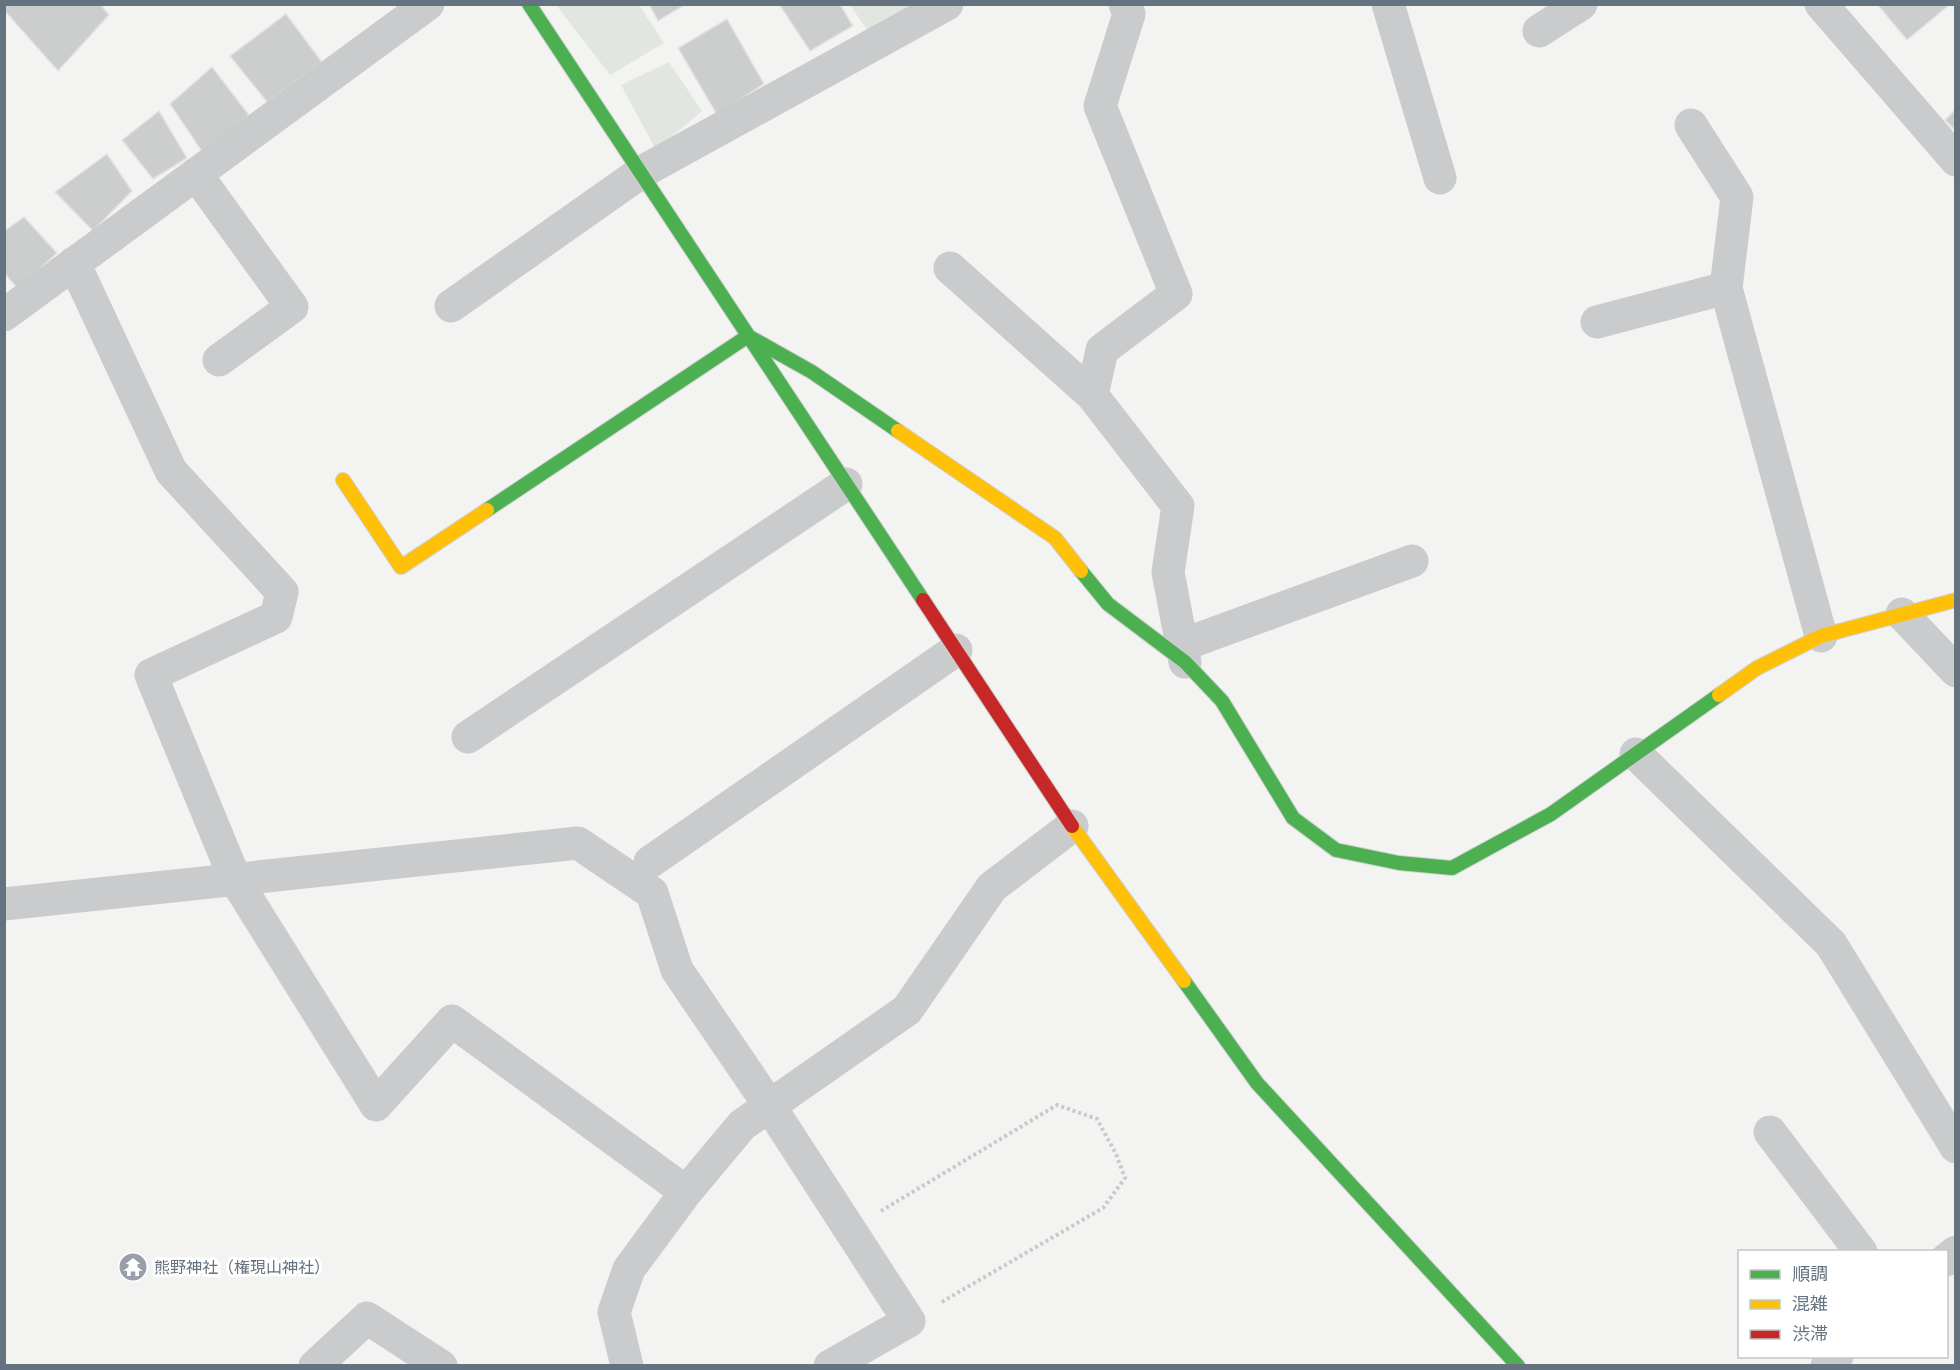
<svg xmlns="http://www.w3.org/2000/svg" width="1960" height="1370" viewBox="0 0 1960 1370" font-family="'Archivo Narrow','Noto Sans JP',sans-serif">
  <rect width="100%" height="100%" fill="#f3f4f2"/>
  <path fill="#e2e6e0" d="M556 5H639L664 43 610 75Z
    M850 5H914L868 31Z
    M669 62 702 111 656 150 621 85Z"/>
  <path fill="#cccece" stroke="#e2e3e2" stroke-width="1.5" d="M4 4H100L109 15 58 71 4 10Z
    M649 4H686L658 21Z
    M779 4H840L853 26 810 51Z
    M1877 4H1946L1948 6 1907 40Z
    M286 14 322 62 267 102 230 56Z
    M727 19 764 84 717 115 678 48Z
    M212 67 249 115 203 153 170 104Z
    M1956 109V131L1945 120Z
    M159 111 187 158 153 179 122 140Z
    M107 154 132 191 93 231 55 192Z
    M24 217 57 253 18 289 4 273V231Z"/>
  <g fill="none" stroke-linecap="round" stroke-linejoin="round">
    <g stroke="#cfd0d0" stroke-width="16">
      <path id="fast" d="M529 4 923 600
        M487 510 748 336 812 372 898 431
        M1081 571 1108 604 1185 662 1222 701 1293 818 1336 850 1399 863 1452 868 1551 814 1719 695
        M1184 981 1257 1083 1518 1366"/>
    </g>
    <g stroke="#cfd0d0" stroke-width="16">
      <path id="slow" d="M898 431 1055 538 1081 571
        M343 480 401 567 487 510
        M1719 695 1757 668 1821 636 1956 600
        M1072 826 1184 981"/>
    </g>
    <g stroke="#cfd0d0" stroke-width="16">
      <path id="jam" d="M923 600 1072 826"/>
    </g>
    <path stroke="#c8c9c8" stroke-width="4" stroke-dasharray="3 3" stroke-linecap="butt" d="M881 1211 1057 1105 1097 1119 1116 1154 1125 1178 1103 1208 940 1303"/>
    <path stroke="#c9cbcc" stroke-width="33" d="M1125 4 1129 14 1100 106 1176 294 1102 350 1092 395 1178 506 1168 572 1185 662
      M1388 4 1440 178
      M1821 4 1956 160
      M1539 31 1581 4
      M1691 125 1737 197 1726 288 1821 636
      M196 174 292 307 219 360
      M74 263 171 471 282 592 276 617 151 675 235 879 376 1105 452 1021 686 1192
      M950 268 1092 395
      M451 306 640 173 947 4
      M4 315 428 4
      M1597 322 1726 288
      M1902 614 1956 671
      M1182 645 1412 561
      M468 737 846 484
      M1636 754 1831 944 1956 1147
      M650 862 956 650
      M4 904 578 843 652 893 677 970 769 1105 909 1321 830 1366
      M1770 1132 1861 1252
      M1946 1260 1956 1252
      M315 1366 367 1318 441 1366
      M627 1366 614 1312 629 1269 686 1192 742 1125 907 1010 992 887 1072 826
      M1827 1366 1837 1356"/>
    <use href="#fast" stroke="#4caf50" stroke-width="14"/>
    <use href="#slow" stroke="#ffc107" stroke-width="14"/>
    <use href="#jam" stroke="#c62828" stroke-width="14"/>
  </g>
  <defs>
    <g id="temple-disc" transform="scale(1.5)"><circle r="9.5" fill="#97a0a8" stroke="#fff"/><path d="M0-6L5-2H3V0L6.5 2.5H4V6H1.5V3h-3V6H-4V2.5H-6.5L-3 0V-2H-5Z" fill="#fff"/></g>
  </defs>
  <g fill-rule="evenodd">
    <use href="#temple-disc" x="133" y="1267"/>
  </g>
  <g text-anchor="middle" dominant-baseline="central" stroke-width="6" stroke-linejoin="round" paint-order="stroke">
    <g font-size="16" fill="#657380" stroke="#fff" text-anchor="start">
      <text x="154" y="1267">熊野神社（権現山神社）</text>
    </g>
  </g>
  <rect width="1960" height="1370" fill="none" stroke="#657380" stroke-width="12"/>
  <rect x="1738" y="1250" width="210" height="108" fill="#ffffff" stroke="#c1c7cc" stroke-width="1.5"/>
  <rect x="1750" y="1270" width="30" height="9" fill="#4caf50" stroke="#c1c7cc" stroke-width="1.5"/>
  <text x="1792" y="1280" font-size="18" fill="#657380">順調</text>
  <rect x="1750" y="1300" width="30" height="9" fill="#ffc107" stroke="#c1c7cc" stroke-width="1.5"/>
  <text x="1792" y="1310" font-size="18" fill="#657380">混雑</text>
  <rect x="1750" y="1330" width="30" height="9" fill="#c62828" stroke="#c1c7cc" stroke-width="1.5"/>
  <text x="1792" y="1340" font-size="18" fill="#657380">渋滞</text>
</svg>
